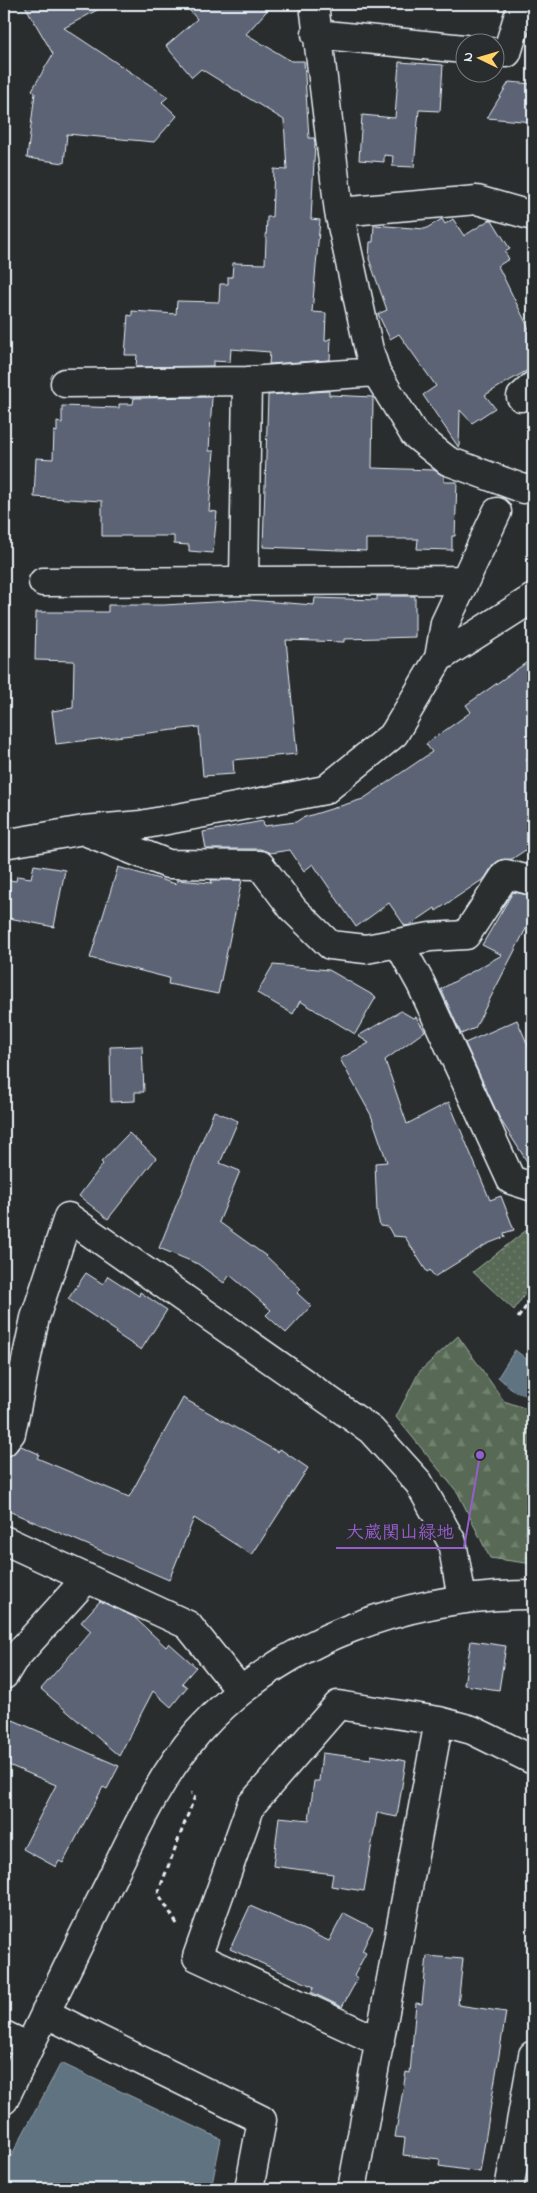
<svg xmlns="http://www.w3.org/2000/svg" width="537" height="2193" viewBox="0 0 537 2193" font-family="'Indie Flower','Klee One',sans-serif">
  <defs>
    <pattern id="forest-firs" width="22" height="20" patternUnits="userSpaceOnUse" patternTransform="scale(1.25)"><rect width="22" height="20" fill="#586b54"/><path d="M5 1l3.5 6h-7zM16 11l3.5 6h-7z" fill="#70816d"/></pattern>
    <pattern id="park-dots" width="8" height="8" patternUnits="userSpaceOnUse" patternTransform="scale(1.25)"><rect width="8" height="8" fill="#586b54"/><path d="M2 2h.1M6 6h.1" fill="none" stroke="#70816d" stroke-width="1.8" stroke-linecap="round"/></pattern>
  </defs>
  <rect width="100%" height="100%" fill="#2a2d2e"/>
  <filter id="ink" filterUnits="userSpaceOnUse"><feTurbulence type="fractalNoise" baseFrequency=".02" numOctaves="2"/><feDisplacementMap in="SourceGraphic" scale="10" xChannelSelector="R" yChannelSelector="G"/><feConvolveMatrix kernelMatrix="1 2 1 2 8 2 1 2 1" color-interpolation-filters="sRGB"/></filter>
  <g filter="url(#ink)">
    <path fill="url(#forest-firs)" stroke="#a0aea6" d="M458 1336 504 1401 533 1411V1564L490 1558 458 1493 396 1417 419 1372Z"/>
    <path fill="url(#park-dots)" stroke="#a0aea6" d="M533 1225V1282L514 1310 473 1272Z"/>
    <path fill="#5e7380" stroke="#95a5b0" d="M515 1350 529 1361 533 1356V1397L515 1392 498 1377Z
      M61 2063 221 2139 211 2189H4V2169Z"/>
    <path fill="#5b6375" stroke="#e8f1f8" d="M24 4H108L64 28 168 97 162 102 177 116 154 142 67 134 64 163 27 158 35 93 32 90 53 54Z
      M184 4H273L246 34 291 61H304L309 138H314L315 143 311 219 320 220 312 312 326 313 325 341 331 338 330 360 269 364 270 352 231 349 230 362 213 361V366L136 367 137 355H125L128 315 132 316V311L176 314 177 301 219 302 220 284H228V277H232L233 263 265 264 267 217H272L274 169 287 170 284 120 201 69 192 77 166 46 197 19Z
      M399 62 443 65 440 111 419 110 414 167 392 166 393 156 384 155V162L359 160 362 115 395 118Z
      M509 82 533 84V122L487 118Z
      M442 219 445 224 453 219 464 236 489 220H492L510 249 505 252 509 259 498 266 533 337V367L485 395 495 408 472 423 460 410 459 448 423 395 436 386 399 334 390 339 378 314 387 310 369 259 370 242H373L374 225 425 229Z
      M329 391V395L373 397 372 468 434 470 444 476V482H457L455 536H452V550L417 549 418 539H366V551L263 547 268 395Z
      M212 397 209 451H214L209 511 217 512 213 553 189 551V545L174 544V536H102V501L34 497 36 458 53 459 54 431 57 432V422L62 423V406L119 408V404H133L134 398Z
      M377 596H415V637L344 639V642L286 640 297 754 233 760 234 774 203 776 199 727 56 744 52 711 73 708 74 661 35 660 36 612H108V605H164L248 600 314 605 315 598 377 600Z
      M533 658V754L526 760 533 770V845L512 859 500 860 493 865 485 878 436 911 435 908 410 925 405 926 389 903 356 927 313 864 304 871 290 850 270 853 260 849H206L203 832 263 821 264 826 296 822 302 818 363 799 432 752 426 744 471 712 466 705Z
      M34 865 65 870 54 927 4 917V887L7 888 8 880 16 881 17 876 31 878Z
      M118 867 176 884 177 880 212 883 211 880H242L218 994 168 984 169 978 90 958Z
      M513 892 533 896V915L475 1028 461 1034 441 989 502 955 482 945Z
      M273 965 329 970 376 997 355 1034 300 1001 293 1014 257 993Z
      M401 1011 413 1018 416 1017 425 1031 385 1060 407 1124 449 1102 490 1200 501 1196 514 1230 504 1233 505 1237 487 1244 434 1277 430 1270 427 1272 405 1237 393 1236 388 1227 380 1226 377 1212 375 1163 387 1162 371 1115 340 1059 369 1043 358 1036Z
      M517 1020 533 1057V1171L500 1119 465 1043Z
      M142 1046 144 1092H135V1101L111 1102 110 1047Z
      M214 1111 238 1121 220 1163 240 1171 219 1222 266 1256 301 1289 297 1293 311 1306 286 1333 266 1315 271 1310 230 1275 224 1283 198 1264 159 1248Z
      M129 1133 156 1158 108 1219 79 1196 103 1164 101 1162Z
      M86 1273 103 1284 108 1276 139 1296 140 1292 167 1310 141 1350 115 1333 116 1331 68 1299Z
      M183 1398 278 1452 280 1449 308 1468 252 1555 194 1518 169 1580 4 1509V1457L10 1456 21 1446 39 1454 37 1458 129 1497Z
      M100 1601 134 1617 166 1647 169 1643 196 1667 182 1683 187 1687 171 1707 153 1691 119 1756 41 1689 91 1631 81 1622Z
      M471 1641 506 1646 499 1690 464 1685Z
      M13 1720 119 1766 107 1789 103 1787 63 1863 59 1861 56 1867 23 1849 56 1785 4 1763V1741Z
      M322 1753 371 1759V1755L406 1761 397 1817 377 1813 364 1891 331 1886 333 1874 273 1866 279 1817 309 1820 314 1781H319Z
      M250 1906 329 1941 344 1913 373 1928 362 1951 366 1953 354 1976 358 1978 342 2007 311 1992 314 1987 230 1949Z
      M427 1956 463 1959 458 2005 506 2012 480 2172 439 2166 440 2159 403 2155 405 2138 395 2137 406 2072 410 2073 416 2003 422 2004Z"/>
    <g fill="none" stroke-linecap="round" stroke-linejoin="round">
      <g stroke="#e8f1f8" stroke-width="31">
        <path id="minor" d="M314 4 339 212 369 350 376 372 414 434 448 461 524 489
          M316 34 464 49
          M494 52 507 53 522 4
          M339 212 477 200 533 216
          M65 383 247 381 376 372
          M521 397 533 386
          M244 581 247 381
          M43 582 464 580
          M439 658 533 598
          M87 832 168 864 260 865 293 909 330 945 366 949 430 937 466 935 506 874 533 881
          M4 844 84 830 141 825 325 790 394 734 439 658 445 623 497 512
          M399 944 421 984 511 1180 533 1187
          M4 1442 11 1433 35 1318 68 1217 371 1430 419 1483 452 1542 462 1599
          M4 1540 188 1625 240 1690
          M4 1675 13 1660 87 1578
          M45 2013 262 2120 249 2189
          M4 2035 29 2047
          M380 2042 197 1957 251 1805 338 1705 439 1721 472 1730 533 1760
          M4 2100C38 2028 72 1957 108 1886 134 1833 159 1777 198 1732 281 1639 410 1594 533 1595
          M352 2189 439 1721
          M509 2189 533 2055"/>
      </g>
      <path stroke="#e8f1f8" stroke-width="3" stroke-dasharray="5 4" stroke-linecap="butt" d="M518 1318 533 1297
        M177 1924 158 1893 195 1796 191 1793"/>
      <use href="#minor" stroke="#2a2d2e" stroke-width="28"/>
    </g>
  </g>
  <path fill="none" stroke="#965dcd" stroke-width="2" d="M480 1455L464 1548H336"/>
  <circle fill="#965dcd" stroke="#2a2d2e" stroke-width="2" cx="480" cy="1455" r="5"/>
  <g font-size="18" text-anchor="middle" font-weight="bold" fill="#965dcd" stroke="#2a2d2e" stroke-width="5" stroke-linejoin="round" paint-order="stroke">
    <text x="400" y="1538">大蔵関山緑地</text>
  </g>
  <rect width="537" height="2193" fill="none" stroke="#2a2d2e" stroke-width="20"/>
  <rect x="10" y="10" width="517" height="2173" fill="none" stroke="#e8f1f8" stroke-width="2" filter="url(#ink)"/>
  <g transform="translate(480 58) rotate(275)"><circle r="24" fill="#2a2d2e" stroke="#767b7f"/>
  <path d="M0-4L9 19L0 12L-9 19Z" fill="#ffd166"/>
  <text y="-8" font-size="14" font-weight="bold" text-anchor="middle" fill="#e8f1f8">N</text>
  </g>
</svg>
